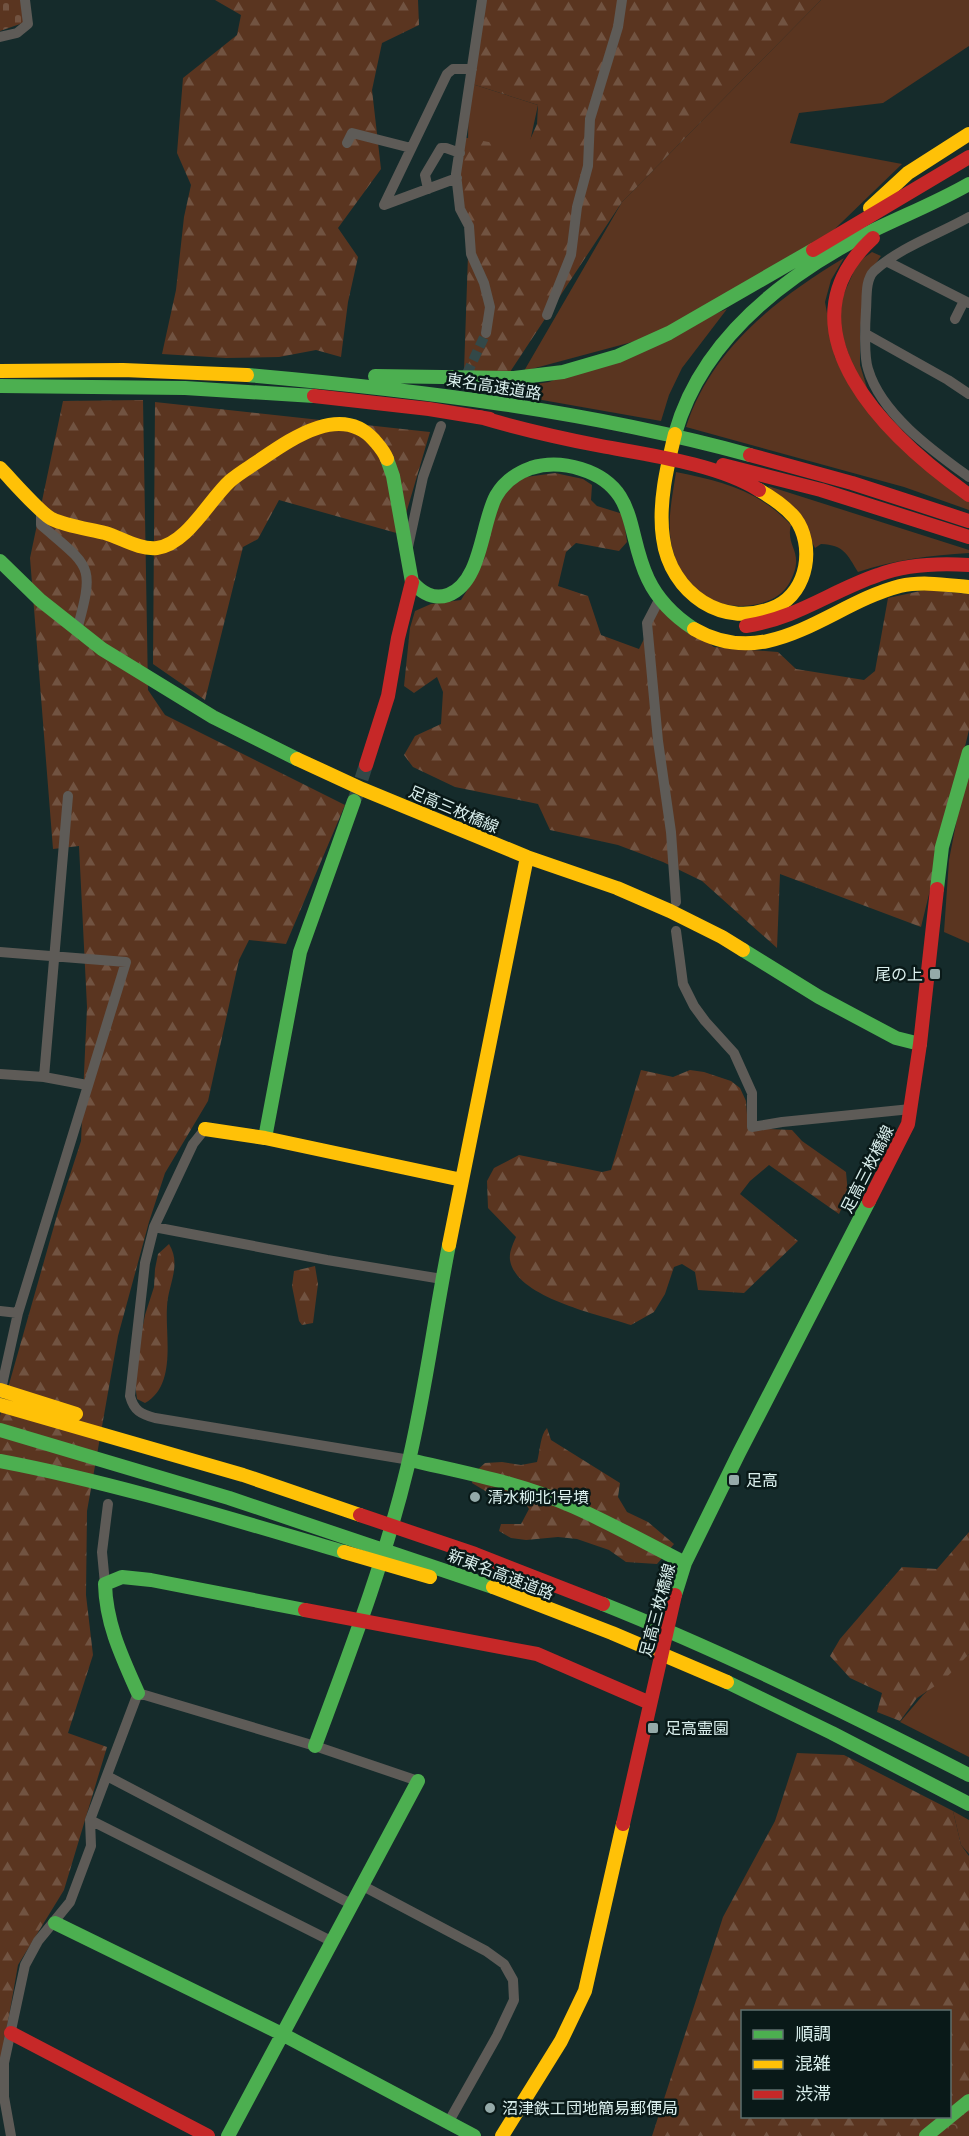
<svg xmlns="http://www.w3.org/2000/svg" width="969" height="2136" viewBox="0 0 969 2136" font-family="Quicksand,'Noto Sans JP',sans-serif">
  <defs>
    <pattern id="forest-firs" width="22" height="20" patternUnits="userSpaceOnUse" patternTransform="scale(1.5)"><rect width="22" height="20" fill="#5a3520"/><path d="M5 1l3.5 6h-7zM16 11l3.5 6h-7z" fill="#715341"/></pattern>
    <pattern id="cemetery-stones" width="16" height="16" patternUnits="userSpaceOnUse" patternTransform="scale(1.5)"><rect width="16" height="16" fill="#5a3520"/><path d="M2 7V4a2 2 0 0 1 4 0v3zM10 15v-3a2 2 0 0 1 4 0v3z" fill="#715341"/></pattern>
    <pattern id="park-crowns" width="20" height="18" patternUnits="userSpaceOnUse" patternTransform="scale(1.5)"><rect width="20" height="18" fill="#5a3520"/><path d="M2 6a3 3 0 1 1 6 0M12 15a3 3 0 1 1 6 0" fill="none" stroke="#715341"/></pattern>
  </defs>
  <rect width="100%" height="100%" fill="#152b2b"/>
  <path fill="#5a3520" d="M821 0H969V46L883 103 799 113 790 143 902 164 812 251 647 338 524 371 622 202Z
    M469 83 538 105 528 151 468 140Z
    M872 252 881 256 867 276 860 331V365L867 388 854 369 839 327 838 307 858 262Z
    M844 258 831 280 825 302 835 358 969 502V510L904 487 686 427C711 349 776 299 844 258Z
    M727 309 682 368 669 395 661 421 480 389 517 387 549 382Z
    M676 472C721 481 758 490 791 525 785 548 806 551 790 582 778 605 744 610 720 603 701 598 679 574 674 554 665 527 672 500 676 472Z
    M768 486 969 550V553C931 555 894 560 858 572 847 554 844 545 821 544L815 548 810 538Z
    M969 772V943L944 932 949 860 959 808Z
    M969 1654V1757L900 1722 923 1695Z
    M953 1811 969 1820V1854L961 1845Z"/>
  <path fill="url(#forest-firs)" d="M215 0H418L419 25 382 43 372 90 381 169 338 228 358 257 348 302 341 357 316 350 279 357 226 358 162 354 176 290 184 217 191 185 177 153 183 78 237 35 241 15Z
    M482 0H821L622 202 510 372 464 371 469 226 457 180 462 137 526 149 537 124 538 105 469 83Z
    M143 400 148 690 165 715 345 805 286 944 249 940 239 960 208 1101 165 1173 149 1222 118 1336 87 1511 86 1595 93 1655 68 1733 107 1747 64 1890 18 1965 0 2067V1416L58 1212 81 1141 87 1007 79 846 53 849 30 558 63 401Z
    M155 402 430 432 400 534 279 500 258 539 243 547 205 700 153 664Z
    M555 473 583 479 592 485 591 500 597 506 623 514 627 542 619 551 576 543 566 552 558 586 588 596 601 635 639 649 660 607 714 647 778 652 796 669 864 680 875 671 888 598 925 590 969 594V730L921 927 780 874 777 948 702 881 663 862 618 845 550 830 538 804 455 787 413 767 404 755 415 736 441 724 443 692 437 677 414 693 404 686 410 628 415 611 431 604 461 600 471 584 499 499 519 478Z
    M641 1070 673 1077 690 1070 704 1072 731 1081 740 1088 746 1101 748 1128 792 1130 802 1141 846 1172 848 1194 839 1214 769 1165 750 1181 740 1194 798 1241 744 1293 698 1290 695 1272 682 1264 674 1267 665 1294 654 1312 631 1325C601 1315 516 1298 510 1260 509 1252 513 1244 516 1237L488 1208 487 1181 494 1168 519 1155 602 1172 611 1170Z
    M169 1244C182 1265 168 1284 167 1307 165 1336 177 1385 145 1403L137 1399 135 1384 139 1345 145 1315 154 1287 155 1269 158 1254Z
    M315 1266 318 1284 313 1323 302 1325 299 1321 292 1286 294 1271Z
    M547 1428 551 1440 620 1483 618 1497 627 1512 648 1522 674 1544 657 1564 626 1562 609 1550 577 1539 558 1537 526 1540 511 1538 499 1531 501 1524H521L529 1509 523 1499 487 1492 472 1483 474 1473 485 1463 502 1462 521 1465 537 1462C540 1452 540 1435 547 1428Z
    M969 1532V1654L944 1680 917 1698 900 1721 877 1712 882 1693 850 1678 830 1656 840 1639 902 1567 937 1569Z
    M797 1753 844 1755 953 1811 961 1845 969 1856V2097L950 2114V2012H742V2116L947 2117 925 2136H652L723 1917 775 1821Z"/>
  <path fill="url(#cemetery-stones)" d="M0 0H23V23L0 31Z"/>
  <path fill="url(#park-crowns)" d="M969 2093V2136H925L967 2098Z"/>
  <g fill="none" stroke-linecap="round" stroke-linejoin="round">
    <path stroke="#334848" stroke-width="10" stroke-dasharray="10 5" stroke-linecap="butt" d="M454 401 486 333"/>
    <path stroke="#334848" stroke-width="14" stroke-dasharray="14 7" stroke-linecap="butt" d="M355 799 366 765"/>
    <path stroke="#5e5b57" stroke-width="10" d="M482 0 456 174 460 209 469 226 471 254 484 283 490 307 486 333
      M0 37 17 33 28 24 25 0
      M347 143 352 133 411 148
      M457 178 384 205 447 74 453 69H472
      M428 189 425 175 441 148H446L460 153
      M969 217C937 235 902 246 874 271 865 280 867 298 866 310 865 325 864 357 868 369 881 414 933 451 969 477
      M888 262 969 303
      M547 315 571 255 577 207 588 166 590 119 618 27 622 0
      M955 319 964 301
      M866 334 948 380 969 394
      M41 510V525C91 568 95 564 77 630
      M408 547 423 477 441 426
      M659 600 647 623 658 741 671 832 676 902
      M676 931 683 984 694 1006 705 1021 734 1053 752 1093V1127L782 1122 911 1109
      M0 952 126 962 18 1313 0 1394
      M0 1074 44 1077 87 1085
      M44 1077 68 796
      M205 1129 193 1144 154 1227 145 1263 130 1396C134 1411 141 1414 155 1418L410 1460
      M154 1227 327 1260 442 1279
      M0 1311 18 1313
      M105 1584 102 1552 108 1504
      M107 1776 353 1905
      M90 1820 331 1941
      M363 1886 486 1951 504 1964 513 1980 514 2000 497 2036 448 2123
      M11 2136 4 2097V2063L25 1965 38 1941 70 1902 91 1846 90 1820 138 1693 315 1746 418 1781"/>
    <path stroke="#4caf50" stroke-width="14" d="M247 375C416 390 585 410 750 455
      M375 376 514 378 563 372 618 356 669 333 813 250
      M0 386 185 388 314 396
      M675 434C701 340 783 277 866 234 900 217 936 203 969 184
      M387 459 393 476 412 582C422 593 433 600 448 595 482 582 481 524 496 496 504 482 517 473 531 468 547 463 565 464 581 469 639 487 626 534 648 579 658 600 674 616 694 629
      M0 561 40 600 102 649 213 717 297 759
      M937 889 942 847 969 752
      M743 950 819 997 896 1038 920 1044
      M265 1138 300 952 354 801
      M0 1430 229 1498 493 1587
      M410 1460C465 1473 522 1483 574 1507 612 1524 648 1544 685 1563
      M0 1461C116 1483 231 1519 344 1552
      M675 1595 685 1563 739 1453 869 1201
      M603 1604C728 1654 849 1714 969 1775
      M727 1682 832 1733 969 1804
      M138 1693C122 1657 106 1624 105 1584L122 1577 151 1580 305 1610
      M315 1746C349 1654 384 1564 407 1469 425 1395 434 1320 449 1245
      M55 1923 282 2034 474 2136
      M228 2136 418 1781
      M926 2136 969 2101"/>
    <path stroke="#ffc107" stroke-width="14" d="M870 208 908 173 969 134
      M0 371 123 370 247 375
      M675 434C667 467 658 504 663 538 670 593 724 631 777 606 808 591 815 545 795 518 785 506 773 498 759 490
      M0 468C11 479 41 514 52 519 66 526 89 529 105 533 122 538 139 550 157 548 187 544 209 500 230 481 239 473 250 467 260 460 291 439 341 403 374 440 379 446 384 451 387 459
      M694 629C770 673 830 604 900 586 922 581 947 585 969 587
      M297 759 362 789 527 857 617 888 670 911 722 937 743 950
      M205 1129 265 1138 462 1180
      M449 1245 527 857
      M0 1390 76 1414
      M0 1405 243 1475 360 1515
      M344 1552 430 1577
      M493 1587 612 1633 727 1682
      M502 2136 561 2041 585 1991 623 1824"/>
    <path stroke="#c62828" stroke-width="14" d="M873 238C772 330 891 440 969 495
      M813 250 969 157
      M314 396 429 409 490 419
      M480 417C520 429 560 438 601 446 649 455 717 464 759 490
      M750 455 852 483 969 521
      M723 465 821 490 969 537
      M746 626C798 618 831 591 878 575 907 564 938 563 969 565
      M366 765 388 696 398 638 412 582
      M869 1201 908 1124 920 1044 937 889
      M360 1515 475 1554 603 1604
      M305 1610 537 1654 650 1703
      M623 1824 675 1595
      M11 2033 208 2136"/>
  </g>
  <g fill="#95aaa9" stroke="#091918" stroke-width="2">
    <rect x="929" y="968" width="12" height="12" rx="3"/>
    <rect x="728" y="1474" width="12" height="12" rx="3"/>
    <circle cx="475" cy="1497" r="6"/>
    <rect x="647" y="1722" width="12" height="12" rx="3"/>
    <circle cx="490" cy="2108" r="6"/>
  </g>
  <g text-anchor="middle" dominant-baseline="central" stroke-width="5" stroke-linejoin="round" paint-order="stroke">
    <g font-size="16" fill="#daefed" stroke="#091918">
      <text transform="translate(494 386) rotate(9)">東名高速道路</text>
      <text transform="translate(454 809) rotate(23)">足高三枚橋線</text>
      <text transform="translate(867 1169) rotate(-63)">足高三枚橋線</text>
      <text transform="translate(501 1574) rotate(21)">新東名高速道路</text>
      <text transform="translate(657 1610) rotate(-75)">足高三枚橋線</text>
    </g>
    <g font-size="16" fill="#daefed" stroke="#091918" text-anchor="start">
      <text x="923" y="974" text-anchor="end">尾の上</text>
      <text x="746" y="1480">足高</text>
      <text x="487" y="1497">清水柳北1号墳</text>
      <text x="665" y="1728">足高霊園</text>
      <text x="502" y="2108">沼津鉄工団地簡易郵便局</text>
    </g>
  </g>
  <rect x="741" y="2010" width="210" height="108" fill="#091918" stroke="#5d6f6d" stroke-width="1.5"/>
  <rect x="753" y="2030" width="30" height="9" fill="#4caf50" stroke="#5d6f6d" stroke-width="1.5"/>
  <text x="795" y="2040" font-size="18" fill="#daefed">順調</text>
  <rect x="753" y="2060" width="30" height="9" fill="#ffc107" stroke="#5d6f6d" stroke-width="1.5"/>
  <text x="795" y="2070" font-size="18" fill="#daefed">混雑</text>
  <rect x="753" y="2090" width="30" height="9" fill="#c62828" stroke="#5d6f6d" stroke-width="1.5"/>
  <text x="795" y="2100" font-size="18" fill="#daefed">渋滞</text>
</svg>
